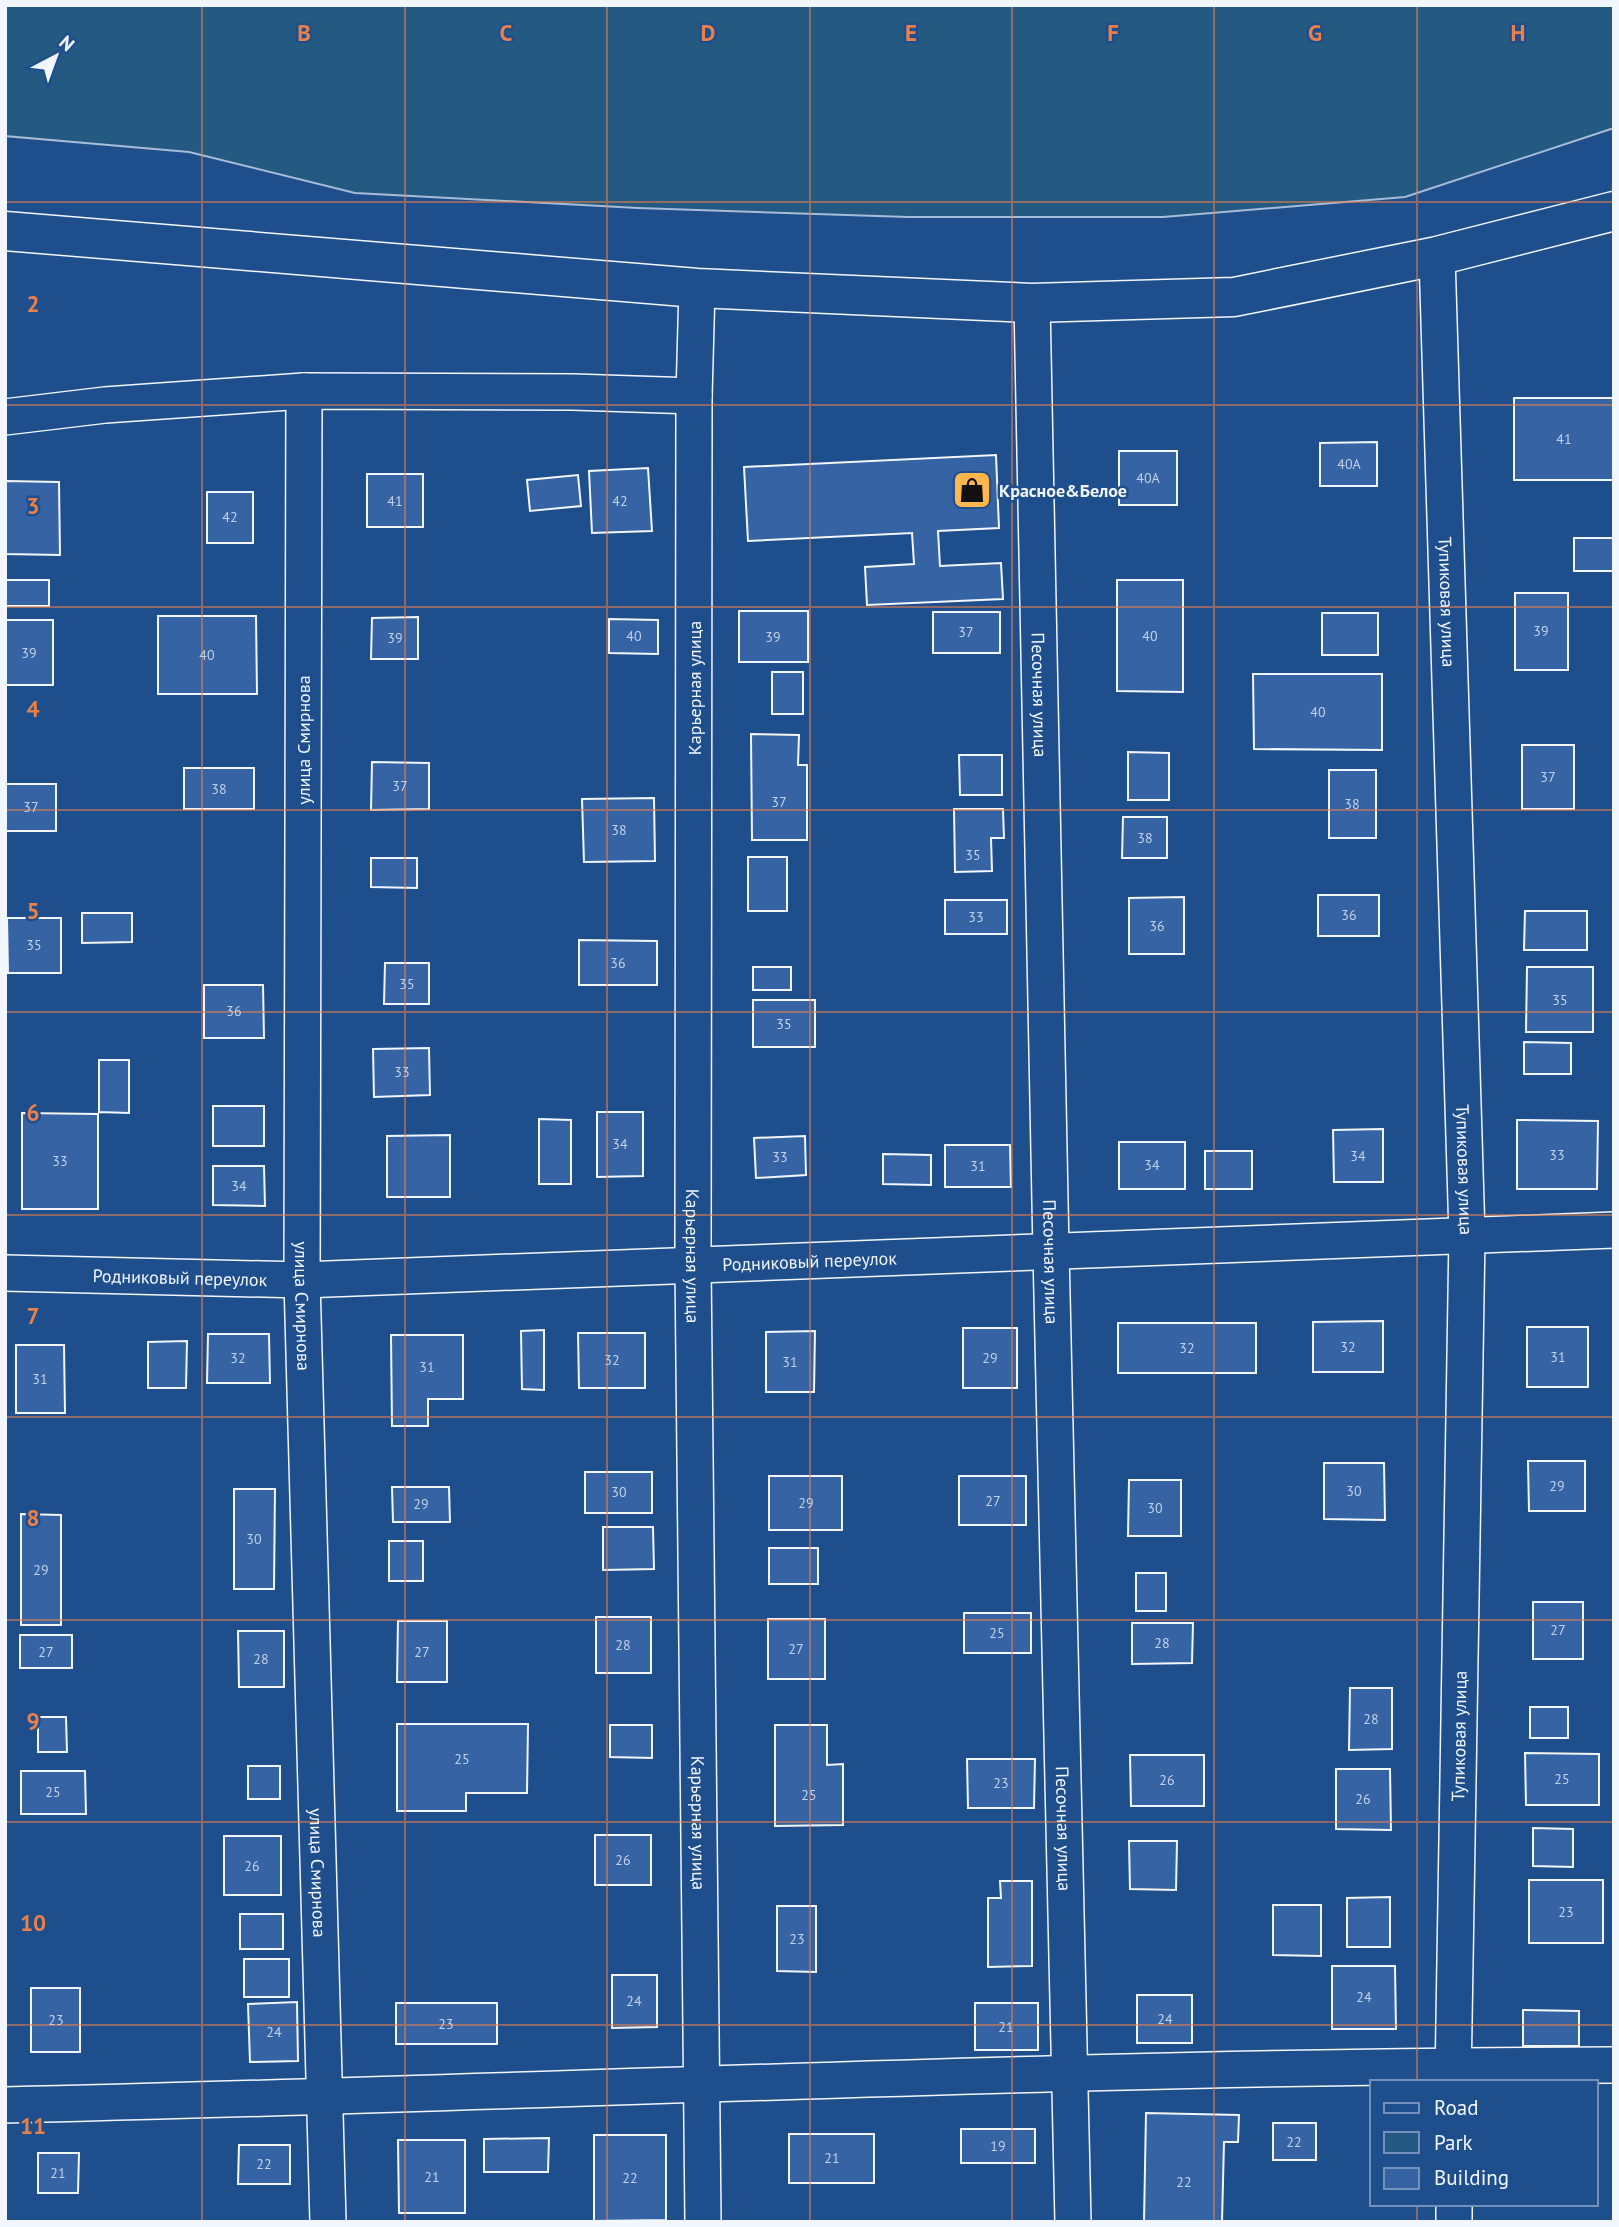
<svg xmlns="http://www.w3.org/2000/svg" width="1619" height="2227" viewBox="0 0 1619 2227" font-family="'PT Sans',sans-serif">
  <rect width="100%" height="100%" fill="#1f4e8c"/>
  <path fill="#245a82" stroke="#a8bbd7" stroke-width="2" d="M5 5H1614V128L1405 197 1163 217H908L638 208 355 193 189 152 5 136Z"/>
  <path fill="#3563a3" stroke="#f2f6ff" stroke-width="2" d="M1514 398H1614V480H1514Z
    M1377 442V486H1320V443Z
    M1119 451H1177V505H1119Z
    M996 455 999 528 938 531 940 566 1001 563 1003 599 867 605 865 567 914 564 912 533 748 541 744 467Z
    M648 468 652 531 592 533 589 471Z
    M367 474H423V527H367Z
    M578 475 581 506 530 511 527 480Z
    M5 481 59 482 60 555 5 554Z
    M207 492H253V543H207Z
    M1574 538H1614V571H1574Z
    M5 580H49V606H5Z
    M1117 580H1183V692L1117 691Z
    M1515 593H1568V670H1515Z
    M739 611H808V662H739Z
    M933 612H1000V653H933Z
    M1322 613H1378V655H1322Z
    M158 616H256L257 694H158Z
    M418 617V659H371L372 618Z
    M609 619 658 620V654L609 653Z
    M5 620H53V685H5Z
    M772 672H803V714H772Z
    M1253 674H1382V750L1254 749Z
    M751 734 799 735 798 765H807V840H752Z
    M1522 745H1574V809H1522Z
    M1128 752 1169 753V800H1128Z
    M959 755H1002V795H960Z
    M372 762 429 763V809L371 810Z
    M184 768H254V809H184Z
    M1329 770H1376V838H1329Z
    M5 784H56V831H5Z
    M654 798 655 861 584 862 582 799Z
    M954 809H1003L1004 838H991L992 871 955 872Z
    M1123 817H1167V858H1122Z
    M748 857H787V911H748Z
    M371 858H417V888L371 887Z
    M1318 895H1379V936H1318Z
    M1184 897V954H1129V898Z
    M945 900H1007V934H945Z
    M1525 911H1587V950H1524Z
    M82 913H132V942L82 943Z
    M7 918H61V973H8Z
    M579 940 657 941V985H579Z
    M385 963H429V1004H384Z
    M753 967H791V990H753Z
    M1527 967H1593V1032H1526Z
    M204 985H263L264 1038H204Z
    M753 1000H815V1047H753Z
    M1524 1042 1571 1043V1074H1524Z
    M429 1048 430 1095 374 1097 373 1049Z
    M99 1060H129V1113L99 1112Z
    M213 1106H264V1146H213Z
    M597 1112H643V1176L597 1177Z
    M22 1113 98 1114V1209H22Z
    M539 1119 571 1120V1184H539Z
    M1517 1120 1598 1121 1597 1189H1517Z
    M1383 1129V1182H1334L1333 1130Z
    M450 1135V1197H387V1136Z
    M805 1136 806 1175 756 1178 754 1138Z
    M1119 1142H1185V1189H1119Z
    M945 1145H1010L1011 1187H945Z
    M1205 1151H1252V1189H1205Z
    M883 1154 931 1155V1185L883 1184Z
    M213 1166H264L265 1206 213 1205Z
    M1383 1321V1372H1313V1322Z
    M1118 1323H1256V1373H1118Z
    M1527 1327H1588V1387H1527Z
    M963 1328H1017V1388H963Z
    M544 1330V1390L522 1389 521 1331Z
    M815 1331 814 1392H766V1332Z
    M578 1333H645V1388H579Z
    M208 1334H269L270 1383H207Z
    M391 1335H463V1399H428V1426H392Z
    M187 1341 186 1388H148V1342Z
    M16 1345H64L65 1413H16Z
    M1528 1461H1585V1511H1529Z
    M1324 1463H1384L1385 1520 1324 1519Z
    M585 1472H652V1513H585Z
    M769 1476H842V1530H769Z
    M959 1476H1026V1525H959Z
    M1129 1480H1181V1536H1128Z
    M392 1487H449L450 1522H393Z
    M234 1489H275L274 1589H234Z
    M21 1514 61 1515V1625H21Z
    M603 1527H653L654 1569 603 1570Z
    M389 1541H423V1581H389Z
    M769 1548H818V1584H769Z
    M1136 1573H1166V1611H1136Z
    M1533 1602H1583V1659H1533Z
    M964 1613H1031V1653H964Z
    M596 1617H651V1673H596Z
    M768 1619H825V1679H768Z
    M398 1621H447V1682H397Z
    M1132 1623H1193L1192 1663 1132 1664Z
    M238 1631H284V1687H239Z
    M20 1635H72V1668H20Z
    M1350 1688H1392V1749L1349 1750Z
    M1530 1707H1568V1738H1530Z
    M38 1717H66L67 1752H38Z
    M397 1724H528L527 1793H466V1811H397Z
    M610 1725H652V1758L610 1757Z
    M775 1725H827V1765L843 1764V1825L775 1826Z
    M1525 1753 1599 1754V1805H1526Z
    M1130 1755H1204V1806H1131Z
    M967 1759H1035L1034 1808H968Z
    M248 1766H280V1799H248Z
    M1336 1769H1390L1391 1830 1336 1829Z
    M21 1771H85L86 1814H21Z
    M1533 1828 1573 1829V1867L1533 1866Z
    M595 1835H651V1885H595Z
    M224 1836H281V1895H224Z
    M1129 1841H1177L1176 1890 1130 1889Z
    M1529 1880H1603V1943H1529Z
    M1000 1881H1032V1966L988 1967V1898H1001Z
    M1390 1897V1947H1347V1898Z
    M1273 1905H1321V1956L1273 1955Z
    M777 1906H816V1972L777 1971Z
    M240 1914H283V1949H240Z
    M244 1959H289V1997H244Z
    M1332 1966H1395L1396 2029H1332Z
    M612 1975H657V2027L612 2028Z
    M31 1988H80V2052H31Z
    M1137 1995H1192V2043H1137Z
    M297 2002 298 2061 250 2062 248 2004Z
    M396 2003H497V2044H396Z
    M975 2003H1038V2050H975Z
    M1523 2010 1579 2011V2046H1523Z
    M1146 2113 1239 2115 1238 2142H1224L1222 2222H1144Z
    M1273 2123H1316V2160H1273Z
    M961 2129H1035V2163H961Z
    M789 2134H874V2183H789Z
    M594 2135H666V2220L594 2221Z
    M549 2138 548 2172H484V2139Z
    M398 2140H465V2213H399Z
    M239 2145H290V2184H238Z
    M38 2153H79L78 2193H38Z"/>
  <g fill="none" stroke-linecap="round" stroke-linejoin="round">
    <g stroke="#f2f6ff" stroke-width="38">
      <g id="street">
        <path id="s1" d="M1437 256 1467 1235 1453 2082"/>
        <path id="s2" d="M697 288 694 396 693 1265 703 2222"/>
        <path id="s3" d="M1032 303 1051 1251 1073 2222"/>
        <path id="s4" d="M304 391 302 1280 328 2222"/>
        <path d="M5 417 105 405 304 391 573 392 694 396"/>
        <path id="s5" d="M5 1273 302 1280 1614 1230"/>
        <path d="M5 2105C541 2093 1077 2066 1614 2065"/>
        <path d="M1454 2204V2222"/>
      </g>
    </g>
    <g stroke="#f2f6ff" stroke-width="41">
      <path id="primary" d="M5 231 697 288 1032 303 1234 297 1437 256 1614 211"/>
    </g>
    <use href="#street" stroke="#1f4e8c" stroke-width="35"/>
    <use href="#primary" stroke="#1f4e8c" stroke-width="38"/>
  </g>
  <path fill="none" stroke="#ea8049" stroke-width="2" stroke-opacity="0.55" d="M202 5V2222M405 5V2222M607 5V2222M810 5V2222M1012 5V2222M1214 5V2222M1417 5V2082M5 202H1614M5 405H1614M5 607H1614M5 810H1614M5 1012H1614M5 1215H1614M5 1417H1614M5 1620H1614M5 1822H1614M5 2025H1614M1417 2204V2222"/>
  <defs>
    <g id="shop-square" transform="scale(2.0125)"><rect x="-9" y="-9" width="18" height="18" rx="4" fill="#ffb74d" stroke="#1f4e8c"/><path d="M-5-2.5h2.3a2.7 3.5 0 0 1 5.4 0H5L5.5 6h-11ZM-1.5-2.5h3a1.5 2.3 0 0 0-3 0Z" fill="#111"/></g>
  </defs>
  <g fill-rule="evenodd">
    <use href="#shop-square" x="972" y="490"/>
  </g>
  <g text-anchor="middle" dominant-baseline="central" stroke-width="5" stroke-linejoin="round" paint-order="stroke">
    <g font-size="14" fill="#c3d1e8">
      <text x="1564" y="439">41</text>
      <text x="1349" y="464">40А</text>
      <text x="1148" y="478">40А</text>
      <text x="395" y="501">41</text>
      <text x="620" y="501">42</text>
      <text x="230" y="517">42</text>
      <text x="1541" y="631">39</text>
      <text x="966" y="632">37</text>
      <text x="634" y="636">40</text>
      <text x="1150" y="636">40</text>
      <text x="773" y="637">39</text>
      <text x="395" y="638">39</text>
      <text x="29" y="653">39</text>
      <text x="207" y="655">40</text>
      <text x="1318" y="712">40</text>
      <text x="1548" y="777">37</text>
      <text x="400" y="786">37</text>
      <text x="219" y="789">38</text>
      <text x="779" y="802">37</text>
      <text x="1352" y="804">38</text>
      <text x="31" y="807">37</text>
      <text x="619" y="830">38</text>
      <text x="1145" y="838">38</text>
      <text x="973" y="855">35</text>
      <text x="1349" y="915">36</text>
      <text x="976" y="917">33</text>
      <text x="1157" y="926">36</text>
      <text x="34" y="945">35</text>
      <text x="618" y="963">36</text>
      <text x="407" y="984">35</text>
      <text x="1560" y="1000">35</text>
      <text x="234" y="1011">36</text>
      <text x="784" y="1024">35</text>
      <text x="402" y="1072">33</text>
      <text x="620" y="1144">34</text>
      <text x="1557" y="1155">33</text>
      <text x="1358" y="1156">34</text>
      <text x="780" y="1157">33</text>
      <text x="60" y="1161">33</text>
      <text x="1152" y="1165">34</text>
      <text x="978" y="1166">31</text>
      <text x="239" y="1186">34</text>
      <text x="1348" y="1347">32</text>
      <text x="1187" y="1348">32</text>
      <text x="1558" y="1357">31</text>
      <text x="238" y="1358">32</text>
      <text x="990" y="1358">29</text>
      <text x="612" y="1360">32</text>
      <text x="790" y="1362">31</text>
      <text x="427" y="1367">31</text>
      <text x="40" y="1379">31</text>
      <text x="1557" y="1486">29</text>
      <text x="1354" y="1491">30</text>
      <text x="619" y="1492">30</text>
      <text x="993" y="1501">27</text>
      <text x="806" y="1503">29</text>
      <text x="421" y="1504">29</text>
      <text x="1155" y="1508">30</text>
      <text x="254" y="1539">30</text>
      <text x="41" y="1570">29</text>
      <text x="1558" y="1630">27</text>
      <text x="997" y="1633">25</text>
      <text x="1162" y="1643">28</text>
      <text x="623" y="1645">28</text>
      <text x="796" y="1649">27</text>
      <text x="46" y="1652">27</text>
      <text x="422" y="1652">27</text>
      <text x="261" y="1659">28</text>
      <text x="1371" y="1719">28</text>
      <text x="462" y="1759">25</text>
      <text x="1562" y="1779">25</text>
      <text x="1167" y="1780">26</text>
      <text x="1001" y="1783">23</text>
      <text x="53" y="1792">25</text>
      <text x="809" y="1795">25</text>
      <text x="1363" y="1799">26</text>
      <text x="623" y="1860">26</text>
      <text x="252" y="1866">26</text>
      <text x="1566" y="1912">23</text>
      <text x="797" y="1939">23</text>
      <text x="1364" y="1997">24</text>
      <text x="634" y="2001">24</text>
      <text x="1165" y="2019">24</text>
      <text x="56" y="2020">23</text>
      <text x="446" y="2024">23</text>
      <text x="1006" y="2027">21</text>
      <text x="274" y="2032">24</text>
      <text x="1294" y="2142">22</text>
      <text x="998" y="2146">19</text>
      <text x="832" y="2158">21</text>
      <text x="264" y="2164">22</text>
      <text x="58" y="2173">21</text>
      <text x="432" y="2177">21</text>
      <text x="630" y="2178">22</text>
      <text x="1184" y="2182">22</text>
    </g>
    <g font-size="18" font-weight="bold" fill="#f2f6ff" stroke="#1f4e8c" text-anchor="start">
      <text x="999" y="490">Красное&amp;Белое</text>
    </g>
    <g font-size="18" fill="#f2f6ff" stroke="#1f4e8c">
      <text stroke="none"><textPath href="#s1" startOffset="346">Тупиковая улица</textPath></text>
      <text transform="translate(694 688) rotate(-90)">Карьерная улица</text>
      <text stroke="none"><textPath href="#s3" startOffset="392">Песочная улица</textPath></text>
      <text transform="translate(303 740) rotate(-90)">улица Смирнова</text>
      <text stroke="none"><textPath href="#s1" startOffset="914">Тупиковая улица</textPath></text>
      <text stroke="none"><textPath href="#s2" startOffset="968">Карьерная улица</textPath></text>
      <text stroke="none"><textPath href="#s5" startOffset="805">Родниковый переулок</textPath></text>
      <text stroke="none"><textPath href="#s3" startOffset="959">Песочная улица</textPath></text>
      <text stroke="none"><textPath href="#s5" startOffset="175">Родниковый переулок</textPath></text>
      <text stroke="none"><textPath href="#s4" startOffset="915">улица Смирнова</textPath></text>
      <text transform="translate(1459 1736) rotate(-89)">Тупиковая улица</text>
      <text stroke="none"><textPath href="#s2" startOffset="1535">Карьерная улица</textPath></text>
      <text stroke="none"><textPath href="#s3" startOffset="1526">Песочная улица</textPath></text>
      <text stroke="none"><textPath href="#s4" startOffset="1482">улица Смирнова</textPath></text>
    </g>
  </g>
  <g font-size="23" text-anchor="middle" font-weight="bold" fill="#ea8049" stroke="#1f4e8c" stroke-width="5" stroke-linejoin="round" paint-order="stroke">
    <text x="304" y="41">B</text>
    <text x="506" y="41">C</text>
    <text x="708" y="41">D</text>
    <text x="911" y="41">E</text>
    <text x="1113" y="41">F</text>
    <text x="1315" y="41">G</text>
    <text x="1518" y="41">H</text>
    <text x="33" y="312">2</text>
    <text x="33" y="514">3</text>
    <text x="33" y="717">4</text>
    <text x="33" y="919">5</text>
    <text x="33" y="1121">6</text>
    <text x="33" y="1324">7</text>
    <text x="33" y="1526">8</text>
    <text x="33" y="1729">9</text>
    <text x="33" y="1931">10</text>
    <text x="33" y="2134">11</text>
  </g>
  <rect width="1619" height="2227" fill="none" stroke="#f2f6ff" stroke-width="14"/>
  <rect x="1370" y="2080" width="228" height="126" fill="#1f4e8c" stroke="#7391ba" stroke-width="2"/>
  <rect x="1384" y="2103" width="35" height="10" fill="#1f4e8c" stroke="#7391ba" stroke-width="2"/>
  <text x="1434" y="2115" font-size="21" fill="#f2f6ff">Road</text>
  <rect x="1384" y="2132" width="35" height="21" fill="#245a82" stroke="#7391ba" stroke-width="2"/>
  <text x="1434" y="2150" font-size="21" fill="#f2f6ff">Park</text>
  <rect x="1384" y="2168" width="35" height="21" fill="#3563a3" stroke="#7391ba" stroke-width="2"/>
  <text x="1434" y="2185" font-size="21" fill="#f2f6ff">Building</text>
  <g transform="translate(56 56) rotate(41)" stroke="#1f4e8c" stroke-width="5" paint-order="stroke">
  <path d="M0-5L12 26L0 18L-12 26Z" fill="#f2f6ff"/>
  <text y="-10" font-size="19" font-weight="bold" text-anchor="middle" fill="#f2f6ff">N</text>
  </g>
</svg>
